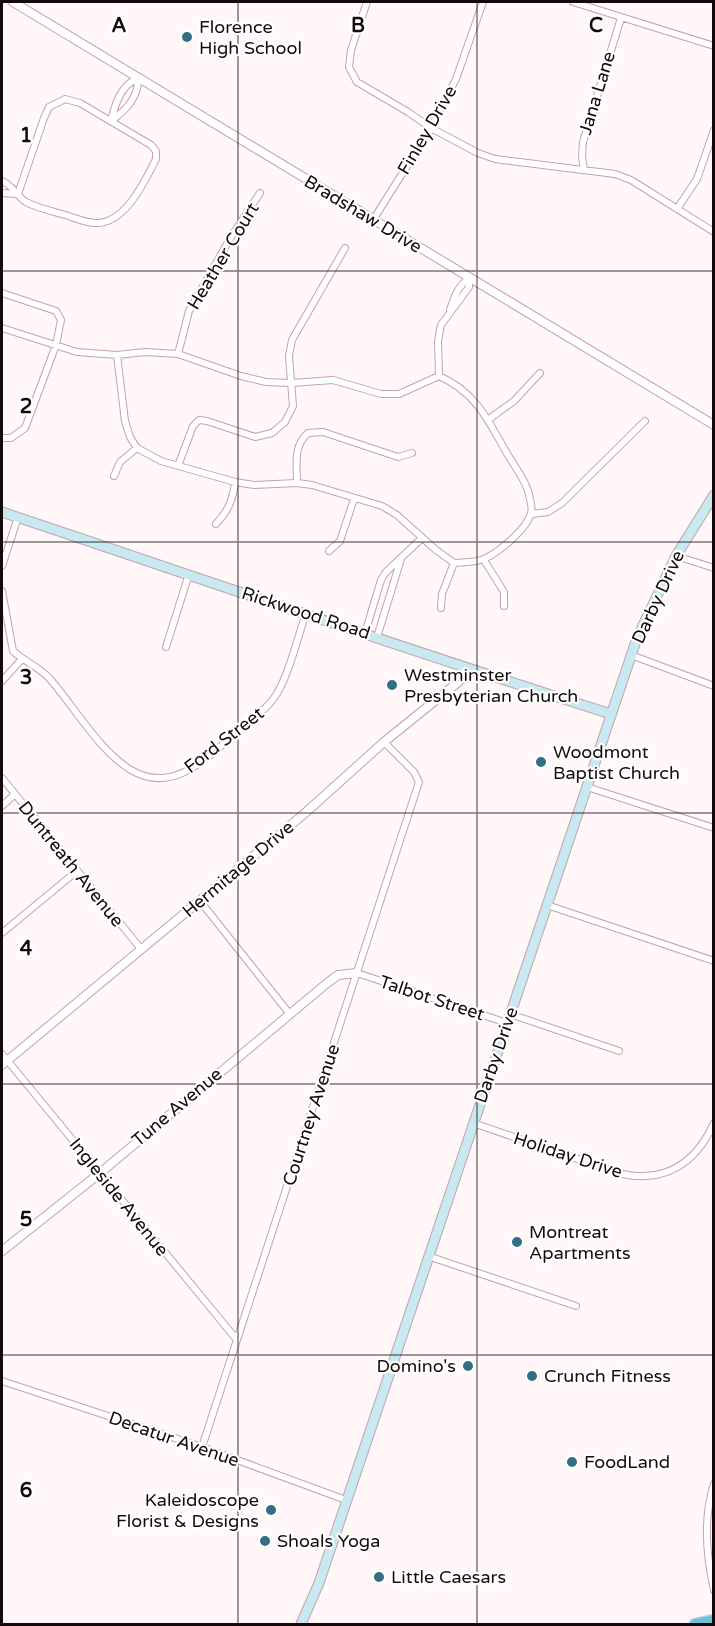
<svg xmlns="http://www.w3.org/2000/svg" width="715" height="1626" viewBox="0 0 715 1626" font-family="'Varela Round',sans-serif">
  <rect width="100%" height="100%" fill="#fff7f8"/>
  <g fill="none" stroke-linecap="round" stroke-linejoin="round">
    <g stroke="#c5a3a5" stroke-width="8">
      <path id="minor" d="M367 2 351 50 349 67 357 82 408 112 431 128 478 153 495 159 615 174 631 180 714 232
        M573 2 714 46
        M138 78C139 97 126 110 111 121 115 104 121 85 138 78Z
        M584 170 582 157 583 142 621 18
        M2 181C12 184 16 196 26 202 37 208 52 211 65 215 75 218 86 223 96 223 125 224 145 181 156 159V151L151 145 80 103 65 99 49 107 44 118 18 194
        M2 193 17 194
        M677 209 697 179 714 130
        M373 220 431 128 456 79 483 2
        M2 293 56 311 61 320 56 345 25 428 11 438H2
        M450 310C454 298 458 285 469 279
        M2 328 77 352 117 355 145 352 178 354 241 376 266 382 291 383 333 380 381 394H399L439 376C475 392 487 418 505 450 514 466 527 481 530 499 531 503 532 510 531 513 527 529 499 552 486 558 477 563 464 562 454 563L436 550 397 515 382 506 312 485 297 483 254 485 235 482 161 461 137 448 130 437 125 421 117 355
        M178 354 189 311 231 237 260 193
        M439 376 438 341 441 325 469 287V279
        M489 419 514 401 540 373
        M178 466 193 426 199 420 207 421 255 437 272 433 285 422 293 406 289 356 292 340 345 248
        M114 476 120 462 137 448
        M297 483C297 464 293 446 308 433L323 432 398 457 412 453
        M531 514 548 512 562 503 645 421
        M216 524C228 511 233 500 235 482
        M329 551 340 541 354 499
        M676 556 714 568
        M484 560 504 592V606
        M2 566 18 517
        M2 591 13 651C24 661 40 668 49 678 74 706 99 751 131 770 173 795 208 757 237 732 249 722 265 711 274 698 288 679 298 636 306 613
        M441 608 442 594 454 563
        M365 633 381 580 386 572 422 538
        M377 637 401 559
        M166 647 189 574
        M631 655 714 686
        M2 681 22 659
        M2 778 141 949
        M587 787 714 828
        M2 806 15 794
        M200 901 289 1013
        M547 905 714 961
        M2 933 77 871
        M357 973 507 1023
        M510 1014 619 1051
        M2 1054 237 1340
        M473 1123 622 1174C666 1183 696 1163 714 1123
        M428 1256 576 1306
        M2 1381 202 1447 346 1500
        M202 1447 419 782 414 772 384 742
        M714 1484C703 1518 706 1555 714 1590"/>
    </g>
    <g stroke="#c5a3a5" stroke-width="10">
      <path id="tertiary" d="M13 2 714 425
        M2 1065 304 814 384 742 472 671
        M2 1251 100 1173 326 984 338 975 357 973"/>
    </g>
    <g stroke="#c5a3a5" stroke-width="11">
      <path id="secondary" d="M2 512C205 580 407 650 611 714
        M301 1624 319 1583 637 638 676 556 714 495"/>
    </g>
    <g stroke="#d5d3d3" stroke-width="13">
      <path id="trunk" d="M695 1624 714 1620"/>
    </g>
    <use href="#minor" stroke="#fff" stroke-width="6"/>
    <use href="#tertiary" stroke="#fff" stroke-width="8"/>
    <use href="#secondary" stroke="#c8e8f2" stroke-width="9"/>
    <use href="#trunk" stroke="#6cc2de" stroke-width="10"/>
  </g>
  <path fill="none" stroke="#150a0b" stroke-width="1.5" stroke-opacity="0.55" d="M238 2V1624M477 2V1624M2 271H714M2 542H714M2 813H714M2 1084H714M2 1355H714"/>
  <g fill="#306f84" stroke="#fff" stroke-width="2">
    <circle cx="187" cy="37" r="6"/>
    <circle cx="392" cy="685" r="6"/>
    <circle cx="541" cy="762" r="6"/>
    <circle cx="517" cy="1242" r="6"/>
    <circle cx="468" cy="1366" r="6"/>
    <circle cx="532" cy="1376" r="6"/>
    <circle cx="572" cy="1462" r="6"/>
    <circle cx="271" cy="1510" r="6"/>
    <circle cx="265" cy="1541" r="6"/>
    <circle cx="379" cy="1577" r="6"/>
  </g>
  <g text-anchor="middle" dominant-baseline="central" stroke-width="4.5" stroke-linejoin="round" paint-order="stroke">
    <g font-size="18" fill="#150a0b" stroke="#fff" text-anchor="start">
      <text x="199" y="27">Florence<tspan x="199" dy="21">High School</tspan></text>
      <text x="404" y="675">Westminster<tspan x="404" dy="21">Presbyterian Church</tspan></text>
      <text x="553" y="752">Woodmont<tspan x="553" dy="21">Baptist Church</tspan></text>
      <text x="529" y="1232">Montreat<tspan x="529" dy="21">Apartments</tspan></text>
      <text x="456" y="1366" text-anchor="end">Domino's</text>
      <text x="544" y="1376">Crunch Fitness</text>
      <text x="584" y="1462">FoodLand</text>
      <text x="259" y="1500" text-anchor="end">Kaleidoscope<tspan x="259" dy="21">Florist &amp; Designs</tspan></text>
      <text x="277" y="1541">Shoals Yoga</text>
      <text x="391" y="1577">Little Caesars</text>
    </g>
    <g font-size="18" fill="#150a0b" stroke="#fff">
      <text transform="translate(597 93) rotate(-73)">Jana Lane</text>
      <text transform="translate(427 130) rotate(-60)">Finley Drive</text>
      <text transform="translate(363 214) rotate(31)">Bradshaw Drive</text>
      <text transform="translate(223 256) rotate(-59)">Heather Court</text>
      <text transform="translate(658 597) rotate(-65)">Darby Drive</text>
      <text transform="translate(306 613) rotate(18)">Rickwood Road</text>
      <text transform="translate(224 740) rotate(-38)">Ford Street</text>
      <text transform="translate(71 864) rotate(51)">Duntreath Avenue</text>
      <text transform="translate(238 869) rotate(-40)">Hermitage Drive</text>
      <text transform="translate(432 998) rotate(18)">Talbot Street</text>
      <text transform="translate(496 1055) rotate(-71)">Darby Drive</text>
      <text transform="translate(177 1107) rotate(-40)">Tune Avenue</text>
      <text transform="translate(311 1115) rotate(-72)">Courtney Avenue</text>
      <text transform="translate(568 1155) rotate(18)">Holiday Drive</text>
      <text transform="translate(119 1197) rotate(51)">Ingleside Avenue</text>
      <text transform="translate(174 1439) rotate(19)">Decatur Avenue</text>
    </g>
  </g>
  <g font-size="20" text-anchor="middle" font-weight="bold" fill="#150a0b" stroke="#fff" stroke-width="4.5" stroke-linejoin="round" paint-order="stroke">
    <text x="119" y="32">A</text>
    <text x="358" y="32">B</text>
    <text x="596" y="32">C</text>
    <text x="26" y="142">1</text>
    <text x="26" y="413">2</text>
    <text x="26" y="684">3</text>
    <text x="26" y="955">4</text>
    <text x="26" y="1226">5</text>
    <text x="26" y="1497">6</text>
  </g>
  <rect width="715" height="1626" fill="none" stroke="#150a0b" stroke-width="6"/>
</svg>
